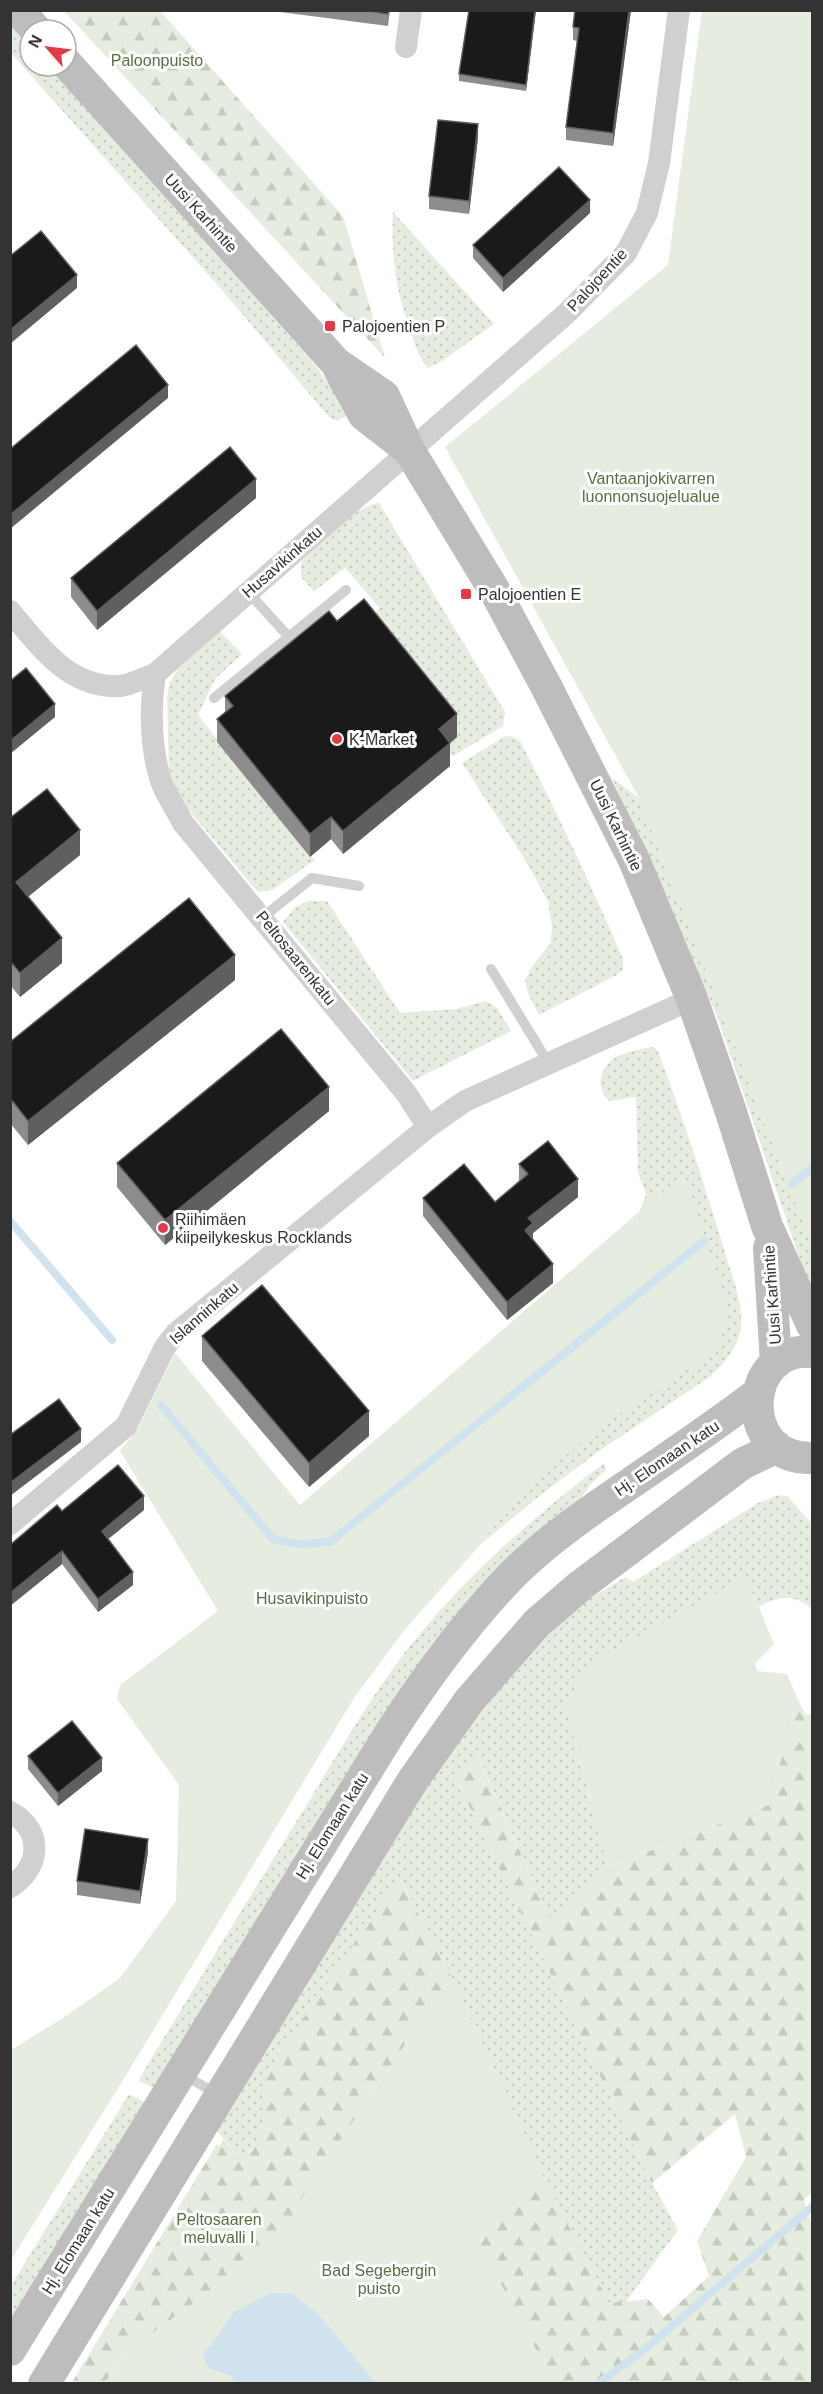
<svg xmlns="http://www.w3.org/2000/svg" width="823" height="2394" viewBox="0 0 823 2394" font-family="Arial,sans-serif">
  <defs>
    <pattern id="grass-dots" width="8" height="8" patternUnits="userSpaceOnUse" patternTransform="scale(1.5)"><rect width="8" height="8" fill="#e6ecdf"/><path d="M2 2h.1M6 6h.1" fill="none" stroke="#c6cbc0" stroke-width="1.8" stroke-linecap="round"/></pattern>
    <pattern id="forest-firs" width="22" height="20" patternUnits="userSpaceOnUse" patternTransform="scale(1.5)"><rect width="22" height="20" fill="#e6ecdf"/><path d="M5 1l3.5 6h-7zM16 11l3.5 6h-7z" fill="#c6cbc0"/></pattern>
  </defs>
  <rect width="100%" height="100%" fill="#fff"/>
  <path fill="url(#grass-dots)" d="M11 22 30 43V66H51L315 365 350 413 337 421 329 417 222 290 11 53Z
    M393 212 494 324 442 361 428 368C419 359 416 347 412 335 396 293 391 257 393 212Z
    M379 503 505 712 503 726 453 756 445 747 457 736 364 622 380 608 345 568 314 591 301 577V562C320 544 354 506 379 503Z
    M220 631 242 654 215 679 198 715 310 857 315 860 272 890 258 892 187 808 177 792 169 769 167 698 170 682 178 669Z
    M511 736 520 741C557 812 591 885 623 959V970L615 976 539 1015 528 993 525 980 533 965 550 944 552 928 548 901 524 858 462 763 503 737Z
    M612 778 639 798 812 1245V1295L717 1016Z
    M309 901H327L400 1013 456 1009 486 1001 497 1008 511 1031 413 1081 283 922 295 907Z
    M653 1047 658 1051C682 1115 703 1180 723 1246 730 1271 743 1300 741 1326 739 1347 725 1362 711 1376L599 1451 538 1497 480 1545 513 1502 561 1459 527 1309 639 1213 646 1194 638 1173 636 1097 609 1101C597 1089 598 1072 612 1060 621 1052 641 1049 653 1047Z
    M604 1463 606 1470 591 1484 573 1509 502 1571 156 2088 138 2081C193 1989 249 1898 306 1806 343 1745 383 1675 430 1622 482 1562 541 1511 604 1463Z
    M779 1495 788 1497 812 1524V1609C793 1593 780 1596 758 1607L745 1577 566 1708 608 1867 552 1924 478 1756 457 1781 652 2183 678 2230 625 2303 609 2304 547 2184 451 1976 400 1878 263 2078V2125L253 2151 236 2153 216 2130 425 1786C466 1727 509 1666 563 1618 581 1602 605 1590 625 1577L633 1582 758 1503Z
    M129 2094 146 2103 11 2323 10 2287Z"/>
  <path fill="url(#forest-firs)" d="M64 11H160L343 216 385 358Z
    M798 1700 806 1715H812V2192L804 2200 812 2227V2383H554L473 2234 547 2184 609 2303 648 2299 664 2317 709 2276 697 2241 746 2157 735 2114 652 2183 457 1781 477 1755 552 1924 608 1867 768 1805Z
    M399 1877 451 1976 297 2205 285 2237 125 2353 105 2383 71 2384 217 2144 219 2146 223 2139 236 2153 253 2151 263 2125V2078Z"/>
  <path fill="#e6ecdf" d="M702 11H812V1245L639 798 445 447 668 265Z
    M684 1173 729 1313 717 1351 596 1429 513 1502 480 1545 406 1628 354 1698 128 2072 11 2260V2050L66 2016 120 1978 176 1901 179 1785 117 1699 120 1685 218 1611 120 1451 138 1428 175 1353 300 1505Z
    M746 1577 774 1644 755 1663 757 1671 787 1674 798 1700 768 1805 608 1867 566 1708 586 1665Z
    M451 1976 547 2184 474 2234 554 2383 105 2384 125 2353 282 2239 297 2205Z"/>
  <path fill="#cfe2ee" d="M271 2293 293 2294 317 2313 376 2383H235L230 2375 208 2368 203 2355 234 2312Z"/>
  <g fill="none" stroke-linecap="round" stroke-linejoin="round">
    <path stroke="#cfe2ee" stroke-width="8" d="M792 1184 812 1168
      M10 1221 112 1340
      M161 1405 273 1539 298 1544 330 1542 704 1241
      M598 2384 645 2349 812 2207"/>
    <path stroke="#d0d0d0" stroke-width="10" d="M248 592 288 636
      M214 698 346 590
      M263 917 312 878 359 886
      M491 969 549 1064
      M184 2075 217 2094"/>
    <path stroke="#d0d0d0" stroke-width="22" d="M406 47 411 10
      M10 611C37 643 64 683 111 686 126 688 141 679 155 674L567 313 626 253 647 213 659 163 679 10
      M155 674C150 709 150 746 161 781 166 795 176 809 183 823L406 1093 428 1127
      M10 1524 126 1426 165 1347 176 1333 428 1127 465 1101 692 999
      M10 1812C44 1830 41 1868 10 1887"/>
    <path stroke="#bdbdbd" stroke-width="32" d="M18 10 36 30
      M66 63 336 363 384 396 409 450 496 593 546 686 634 860 692 999 731 1112 767 1226 812 1325
      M339 369 364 415 404 446
      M769 1248 776 1363
      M812 1352C743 1345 736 1460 812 1458
      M10 2350 390 1733C427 1676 467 1621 515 1572 550 1538 591 1510 631 1483 673 1454 716 1425 757 1394
      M44 2384 413 1780 469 1701 537 1623 580 1586 742 1464 777 1447"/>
  </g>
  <path fill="#8c8c8c" d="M265 10H390L388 26Z
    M536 10 526 91 459 81V74Z
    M575 10H631L613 146 566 140V127L577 41 573 40V27Z
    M478 138 469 214 429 209V196Z
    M590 213 503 292 473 258V245Z
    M256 498 97 630 71 597V578Z
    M337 621 457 737 450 743V766L343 854 331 839 310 857 217 742V719L225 712V696Z
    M10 818 80 855 28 897 62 963 20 997 10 985Z
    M235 980 28 1145 10 1123V1042Z
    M329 1111 165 1245 117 1187V1163Z
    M519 1164 578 1197 533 1233V1240L553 1283 507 1320 423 1216V1198L495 1202 519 1181Z
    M202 1336 369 1436 309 1487 202 1361Z
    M144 1510 108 1539 133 1585 98 1612 62 1564 10 1606V1545L62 1511Z
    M28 1756 102 1771 58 1806 28 1769Z
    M148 1852 140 1904 77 1895V1881Z"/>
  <path fill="#5f5f5f" d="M535 10H536L526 91V85Z
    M629 10H631L613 146V133Z
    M478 124V138L469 214V201Z
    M590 200V213L503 292V278Z
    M77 275V288L10 344V330Z
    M168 385V398L10 529V515Z
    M256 479V498L97 630V611Z
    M55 704V717L10 754V741Z
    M457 714V737L439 752V729Z
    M450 743V766L343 854V831Z
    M331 817V839L310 857V834Z
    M80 830V855L16 906V882Z
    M62 938V963L20 997V973Z
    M235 955V980L28 1145V1121Z
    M329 1087V1111L165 1245V1220Z
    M578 1179V1197L533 1233V1242L525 1230 528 1218Z
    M553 1264V1283L507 1320V1302Z
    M369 1411V1436L309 1487V1463Z
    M81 1429V1442L10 1496V1483Z
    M144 1496V1510L102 1544V1531Z
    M62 1551V1564L10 1606V1593Z
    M133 1572V1585L98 1612V1599Z
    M102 1758V1771L58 1806V1793Z
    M148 1839V1852L140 1904V1891Z"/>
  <path fill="#1a1a1a" stroke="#5f5f5f" stroke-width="1.5" d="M364 10H388V14Z
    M469 10H535L526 85 459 74Z
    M575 10H629L613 133 566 127 579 28 573 27Z
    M438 120 478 124 469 201 429 196Z
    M559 167 590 200 503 278 473 245Z
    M41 231 77 275 10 330V256Z
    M136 345 168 385 10 515V449Z
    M230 447 256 479 97 611 71 578Z
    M364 599 457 714 439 729 450 743 343 831 331 817 310 834 217 719 233 706 225 696 329 611 337 621Z
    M26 668 55 704 10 741V681Z
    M47 789 80 830 16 882 62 938 20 973 10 961V818Z
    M189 898 235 955 28 1121 10 1098V1042Z
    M281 1029 329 1087 165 1220 117 1163Z
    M548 1141 578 1179 528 1218 533 1223 525 1230 553 1264 507 1302 423 1198 464 1164 495 1202 528 1174 519 1164Z
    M262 1285 369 1411 309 1463 202 1336Z
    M59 1399 81 1429 10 1483V1435Z
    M118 1465 144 1496 102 1531 133 1572 98 1599 62 1551 10 1593V1545L57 1505 62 1511Z
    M72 1721 102 1758 58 1793 28 1756Z
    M85 1829 148 1839 140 1891 77 1881Z"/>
  <g fill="#e63946" stroke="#fff" stroke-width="2">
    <rect x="324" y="320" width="12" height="12" rx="3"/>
    <rect x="460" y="588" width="12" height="12" rx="3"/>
    <circle cx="337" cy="739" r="6"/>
    <circle cx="163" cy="1228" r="6"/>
  </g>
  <g text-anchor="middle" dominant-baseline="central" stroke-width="6" stroke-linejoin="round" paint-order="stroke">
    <g font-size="16" fill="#56703f" stroke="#fff">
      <text x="157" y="60">Paloonpuisto</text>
      <text x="651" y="478">Vantaanjokivarren<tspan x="651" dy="18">luonnonsuojelualue</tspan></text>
      <text x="312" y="1598">Husavikinpuisto</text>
      <text x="219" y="2219">Peltosaaren<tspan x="219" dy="18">meluvalli I</tspan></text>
      <text x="379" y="2270">Bad Segebergin<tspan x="379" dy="18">puisto</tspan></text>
    </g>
    <g font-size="16" fill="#333" stroke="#fff">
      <text transform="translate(201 213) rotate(48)">Uusi Karhintie</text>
      <text transform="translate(597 280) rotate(-47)">Palojoentie</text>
      <text transform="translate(282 562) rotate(-41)">Husavikinkatu</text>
      <text transform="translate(616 825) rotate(64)">Uusi Karhintie</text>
      <text transform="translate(296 958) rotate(51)">Peltosaarenkatu</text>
      <text transform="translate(772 1295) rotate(-94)">Uusi Karhintie</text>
      <text transform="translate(204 1313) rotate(-41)">Islanninkatu</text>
      <text transform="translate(667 1458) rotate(-34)">Hj. Elomaan katu</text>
      <text transform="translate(332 1826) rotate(-58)">Hj. Elomaan katu</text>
      <text transform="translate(78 2241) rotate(-58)">Hj. Elomaan katu</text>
    </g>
    <g font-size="16" fill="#333" stroke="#fff" text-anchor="start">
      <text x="342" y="326">Palojoentien P</text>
      <text x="478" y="594">Palojoentien E</text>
      <text x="349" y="739">K-Market</text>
      <text x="175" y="1219">Riihimäen<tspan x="175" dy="18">kiipeilykeskus Rocklands</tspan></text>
    </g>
  </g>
  <rect width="823" height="2394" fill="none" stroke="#333333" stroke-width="24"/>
  <g transform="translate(48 48) rotate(298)"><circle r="28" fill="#ffffff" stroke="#adadad" stroke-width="1.5"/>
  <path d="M0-4.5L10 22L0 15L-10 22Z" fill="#e63946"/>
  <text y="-9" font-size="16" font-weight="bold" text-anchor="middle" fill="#333333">N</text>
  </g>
</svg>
